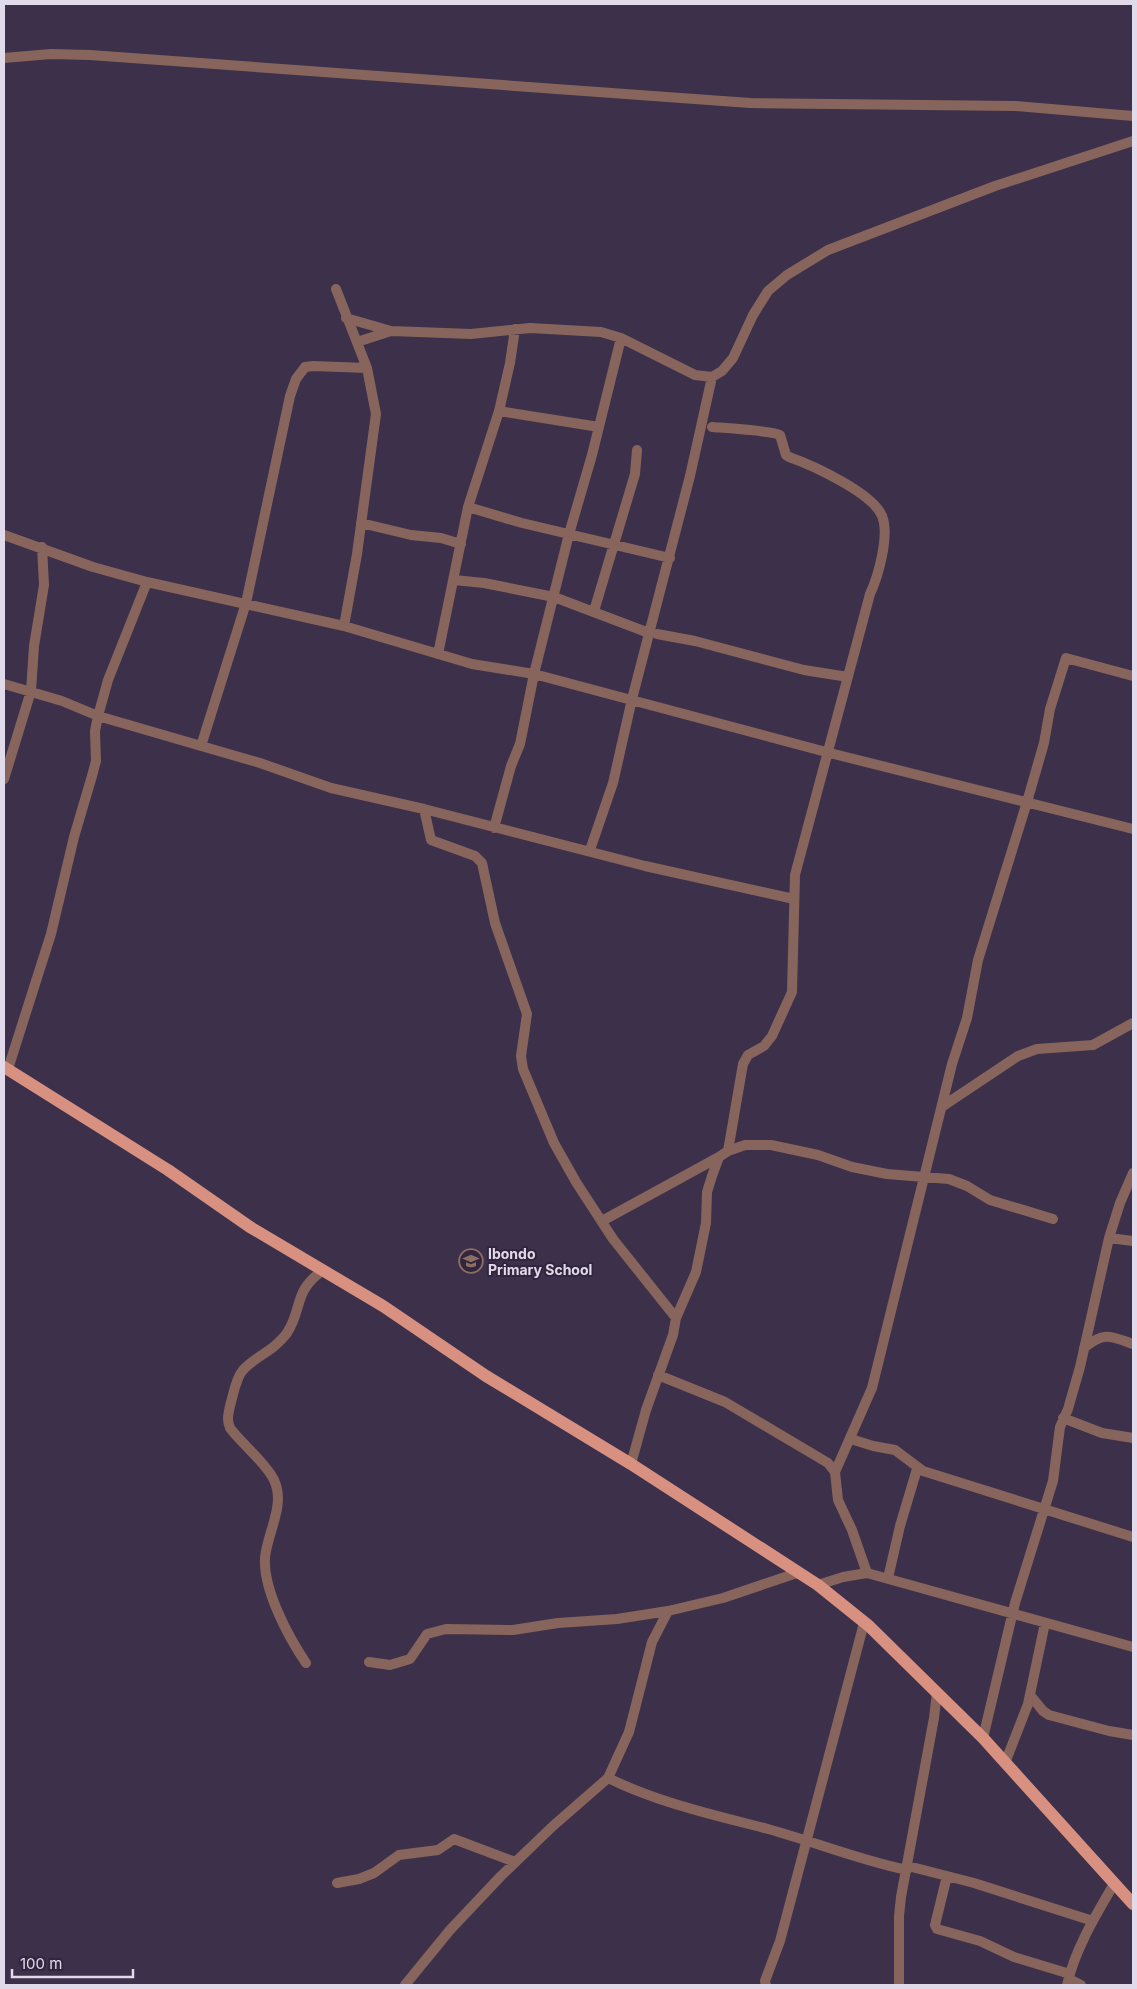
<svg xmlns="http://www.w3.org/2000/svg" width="1137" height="1989" viewBox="0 0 1137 1989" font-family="Inter,sans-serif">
  <rect width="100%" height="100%" fill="#3c304a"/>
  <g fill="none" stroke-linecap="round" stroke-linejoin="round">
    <path stroke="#88655c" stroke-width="10" d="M4 58 51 54 90 55 750 103 1015 106 1133 116
      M336 289 367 368 376 414 357 554 344 626
      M346 318 391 331
      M357 342 391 331 471 334 530 328 601 332 621 338 695 375 712 377 722 371 733 358 753 315 768 291 787 275 828 250 995 186 1133 141
      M499 411 599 427
      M712 427C724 428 773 431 780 435L786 455 789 457C812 465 873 493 882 516 890 535 878 577 870 594L795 875 792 992 772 1036 764 1046 748 1055 743 1064 728 1151
      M468 507 522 523 670 558
      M361 523 411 535 441 538 461 544
      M4 535 93 567 147 582 344 626 472 664 534 674 826 752 1133 829
      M454 580 484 583 554 597 649 633
      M594 611 635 474 637 450
      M657 634 695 641 804 670 848 677
      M438 654 468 507 499 411 510 363 515 329
      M4 684 62 701 98 716 260 763 331 788 424 809 645 866 794 899
      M201 746 246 603 290 396 296 379 305 367 313 366 367 368
      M4 779 31 691 34 646 44 585 42 547
      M424 809 431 840 475 856 482 863 495 923 527 1014 521 1056 523 1069 554 1143 576 1182 613 1239 676 1318
      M494 828 511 766 520 744 534 674 569 534 592 455 621 338
      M590 850 613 783 632 699 690 476 712 377
      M8 1069 51 934 74 837 92 776 96 761 95 731 98 716 108 680 147 582
      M943 1106 1018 1056 1037 1049 1093 1045 1133 1023
      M602 1221 719 1157
      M1109 1238 1133 1241
      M1084 1348C1104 1331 1111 1336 1133 1344
      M658 1375 725 1402 828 1463 835 1472 838 1500 852 1530 867 1573
      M1063 1418 1102 1433 1133 1438
      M851 1439 873 1446 895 1450 923 1471 1133 1537
      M631 1464 646 1410 673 1335 676 1318 696 1272 706 1223 707 1192 712 1176 719 1157 728 1151 745 1145H771L818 1155 852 1167 887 1174 949 1179 967 1186 990 1200 1053 1219
      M835 1472 872 1388 952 1064 967 1018 978 960 1027 802 1044 743 1050 709 1066 658 1133 676
      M888 1578 900 1526 917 1469
      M818 1585 843 1577 867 1573 1133 1647
      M369 1662 390 1665 410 1659 427 1634 446 1629 513 1630 558 1623 617 1619 668 1611
      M306 1663C289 1638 263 1590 265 1558 267 1533 286 1505 274 1480 266 1463 242 1444 230 1428 226 1419 229 1411 231 1402 234 1392 236 1378 243 1370 257 1355 273 1352 287 1333 303 1308 293 1292 322 1271
      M1030 1695 1043 1711 1049 1715 1109 1731 1133 1735
      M983 1738 1015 1603 1053 1481 1060 1427 1068 1409 1080 1367 1109 1238 1120 1203 1133 1173
      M1005 1763 1028 1704 1045 1623
      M608 1778C659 1803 714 1815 768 1829 815 1842 859 1860 907 1870
      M908 1866 974 1883 1093 1921
      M947 1876 935 1925 937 1929 980 1941 1014 1957 1070 1974
      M337 1883 359 1879 374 1873 399 1855 438 1850 454 1839 515 1862
      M1069 1979 1081 1985
      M405 1985 450 1930 501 1876 553 1826 608 1778 629 1732 652 1642 668 1611 723 1598 797 1573
      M766 1985 765 1981 780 1941 864 1623
      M899 1985V1916L901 1897 934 1718 937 1692
      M1067 1985C1075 1949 1096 1915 1114 1884"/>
    <path stroke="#d89180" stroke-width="12" d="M4 1067 168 1170 250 1227 383 1306 486 1376 631 1464 818 1585 869 1626 983 1738 1133 1904"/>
  </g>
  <defs>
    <g id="school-ring" transform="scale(1.25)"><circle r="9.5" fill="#32263f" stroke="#8d6e63" stroke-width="1.5"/><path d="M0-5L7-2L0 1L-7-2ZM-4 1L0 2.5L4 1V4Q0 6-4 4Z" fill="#8d6e63"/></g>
  </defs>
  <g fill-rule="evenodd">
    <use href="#school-ring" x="471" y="1261"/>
  </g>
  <g text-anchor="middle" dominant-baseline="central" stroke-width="4" stroke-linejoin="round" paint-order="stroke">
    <g font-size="14" font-weight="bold" fill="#e1daeb" stroke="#32263f" text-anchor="start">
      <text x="488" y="1253">Ibondo<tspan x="488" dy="16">Primary School</tspan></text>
    </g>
  </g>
  <rect width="1137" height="1989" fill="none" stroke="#e1daeb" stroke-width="10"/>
  <path d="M12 1969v8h121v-8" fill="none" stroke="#e1daeb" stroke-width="2.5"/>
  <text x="20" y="1969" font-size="15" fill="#e1daeb" stroke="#32263f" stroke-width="4" paint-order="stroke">100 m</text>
</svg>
